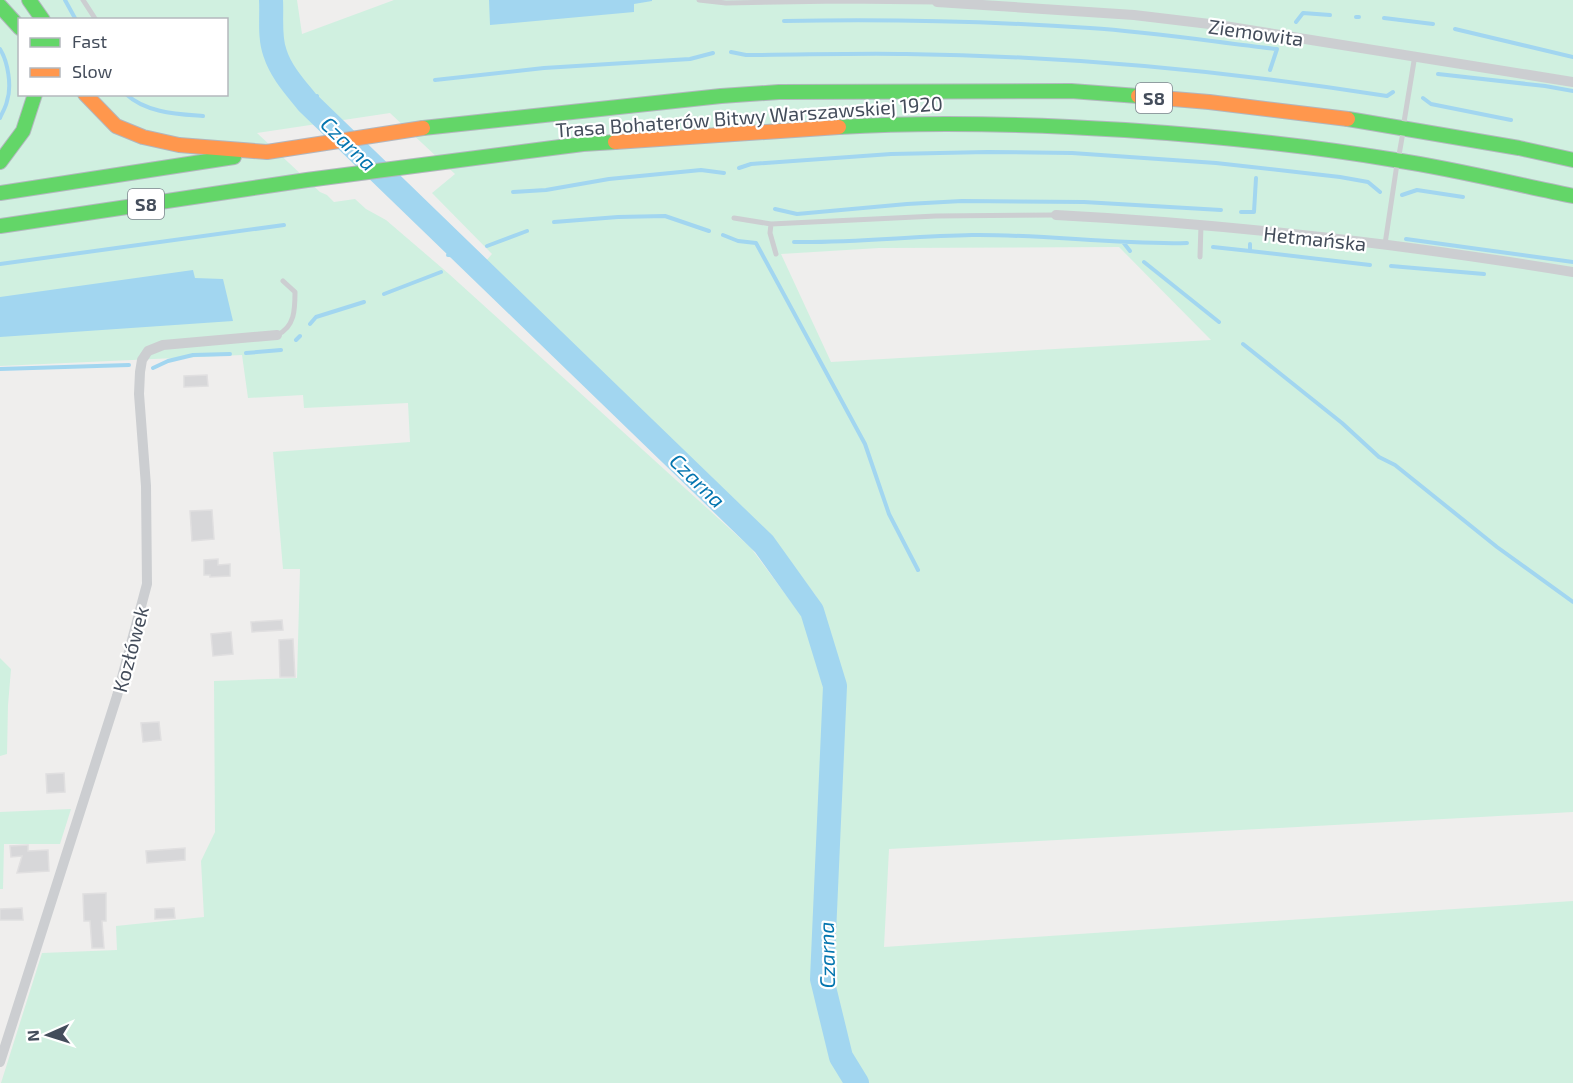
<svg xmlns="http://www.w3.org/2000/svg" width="1573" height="1083" viewBox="0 0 1573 1083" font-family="'Exo 2',sans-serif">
  <rect width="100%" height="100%" fill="#efeeed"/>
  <path fill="#d0f0e0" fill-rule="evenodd" d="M0 0H297L302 34 394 0H1573V812L889 849 884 947 1573 901V1083H867L849 1053 833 980 841 681 816 596 777 545 485 262 492 254 432 193 455 174 390 113 257 133 320 192 327 195 334 202 355 199 366 209 386 220 449 274 751 548 803 618 824 690 813 980 839 1067 847 1083H1L42 953 117 950 116 926 204 917 201 861 215 832 214 681 297 678 300 569H283L273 452 410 442 408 403 304 408 303 395 248 398 242 355 0 366ZM20 20H226V94H20ZM1119 247 1211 340 831 362 781 254 879 248Z
    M0 658 11 669 8 705 7 754 0 756Z
    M71 809 60 844H4L3 889H0V812Z"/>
  <path fill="#a2d6f0" d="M489 0H652V1L634 4V12L490 25Z
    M193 270 195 278 223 279 233 321 0 337V297Z"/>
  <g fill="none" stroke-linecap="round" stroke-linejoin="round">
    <path stroke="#a2d6f0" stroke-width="4" d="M65 0 76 20
      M1356 17H1359
      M1384 18 1433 24
      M784 21C886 19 988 21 1090 28 1152 32 1215 42 1277 49L1270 70
      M1296 22 1303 13 1330 15
      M1455 29 1573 57
      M0 49C8 62 12 86 7 101 6 107 2 113 0 118
      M731 52 746 55C799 55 852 53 906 54 1067 56 1228 71 1387 96L1393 92
      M277 74H284
      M1438 74 1545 86 1573 91
      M435 80 544 68 690 59 713 53
      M126 94C146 113 178 114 203 116
      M1423 98 1431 104 1511 120
      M307 102 317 96
      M739 168 751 164 891 154 988 152 1072 153 1216 163 1340 177 1368 182 1380 192
      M513 192 546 190 609 179 701 170 724 173
      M1402 195 1417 190 1463 197
      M775 209 797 214 907 204 962 201 1084 202 1221 210
      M1241 212H1254L1256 178
      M554 222 618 217 665 216 709 231
      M723 235 738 241 756 243 865 444 889 514 918 570
      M1406 239 1573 262
      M794 242C854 243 913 236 972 235 1044 234 1116 245 1187 243
      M1123 242 1130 251
      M487 246 527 231
      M1213 247 1250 251V244
      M1250 251 1370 265
      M448 255 476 256
      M1144 262 1219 322
      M0 264 284 225
      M1391 266 1484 274
      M384 294 441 272
      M310 324 316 317 364 302
      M296 340 300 336
      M1243 344 1342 423 1379 457 1395 465 1497 547 1573 602
      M246 353 281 350
      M153 368 168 361 193 355 230 354
      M0 369 129 365"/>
    <path stroke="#a2d6f0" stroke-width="24" d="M271 0C272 17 269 37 275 53 281 72 295 87 307 102L764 544 812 611 835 686 822 979 841 1057 857 1083"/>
  </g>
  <path fill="#d7d7d9" stroke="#e0dfe0" stroke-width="1.5" d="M207 375 208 386 184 387V376Z
    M212 510 214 539 192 541 190 511Z
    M218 559V565L230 564V576L210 577V575H204V560Z
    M282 620 283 630 252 632 251 622Z
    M231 632 233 654 213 656 211 634Z
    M293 639 295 677H280L279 640Z
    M159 722 161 740 143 742 141 723Z
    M64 773 65 792 47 793 46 774Z
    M28 845V851L48 850 49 871 17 873 22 856 11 857 10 846Z
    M185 848V860L147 863 146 851Z
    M106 893V921H102L104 948H92L90 921H84L83 894Z
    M22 908 23 920H0V909Z
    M174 908 175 918 155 919V909Z"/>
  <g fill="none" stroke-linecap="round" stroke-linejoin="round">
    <g stroke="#b2b6be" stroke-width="16">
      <path id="fast" d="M29 0 43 20
        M0 6 20 28
        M1348 119 1519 148 1573 160
        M839 127C935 121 1029 124 1125 130 1216 136 1305 145 1395 160 1455 169 1514 184 1573 196
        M423 128 721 96 779 92 1071 91 1138 96
        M0 162 23 131 35 94
        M0 193 234 157
        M0 226 307 180 583 144 615 142"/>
    </g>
    <g stroke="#b2b6be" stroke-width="16">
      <path id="slow" d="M85 94 116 126 143 137 179 145 267 152 423 128
        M1138 96 1209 102 1348 119
        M615 142 839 127"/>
    </g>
    <path stroke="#ccced1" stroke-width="5" d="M83 0 96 20
      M699 0 726 3 841 1 937 2
      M1404 122 1415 55
      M1399 155 1403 132
      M734 218 771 224 936 216 1056 215
      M771 224 770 233 776 254
      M1385 244 1397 164
      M1200 257 1201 225
      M277 335C295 327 295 309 295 292L283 281"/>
    <path stroke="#ccced1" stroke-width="10" d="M937 2 1134 15 1218 25 1573 82
      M1056 215C1229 224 1402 244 1573 272
      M0 1062 117 696 147 584 146 486 139 394 140 372 142 360 148 351 163 345 277 335"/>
    <use href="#fast" stroke="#63d668" stroke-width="14"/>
    <use href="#slow" stroke="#ff974d" stroke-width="14"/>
  </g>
  <g text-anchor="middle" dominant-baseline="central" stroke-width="4.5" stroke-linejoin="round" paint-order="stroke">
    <g fill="#fff" stroke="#7c828c" stroke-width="1.5">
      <rect x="1136" y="83" width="36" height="30" rx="4.5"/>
      <rect x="128" y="189" width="36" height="30" rx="4.5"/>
    </g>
    <g font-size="18" font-weight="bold" fill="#444d5b">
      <text x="1154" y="98">S8</text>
      <text x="146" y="204">S8</text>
    </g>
    <g font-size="20" fill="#444d5b" stroke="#fff">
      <text transform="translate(1256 32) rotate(8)">Ziemowita</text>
      <text transform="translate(749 116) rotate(-4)">Trasa Bohaterów Bitwy Warszawskiej 1920</text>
      <text transform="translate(1315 238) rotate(6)">Hetmańska</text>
      <text transform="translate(130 649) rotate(-75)">Kozłówek</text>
    </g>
    <g font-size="21" font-style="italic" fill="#0375af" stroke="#fff">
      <text transform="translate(349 143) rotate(44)">Czarna</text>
      <text transform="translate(698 480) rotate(44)">Czarna</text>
      <text transform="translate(826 955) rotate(-91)">Czarna</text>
    </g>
  </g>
  <rect x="18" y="18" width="210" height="78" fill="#ffffff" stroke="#b4b8bd" stroke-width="1.5"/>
  <rect x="30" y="38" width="30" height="9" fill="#63d668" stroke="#b4b8bd" stroke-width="1.5"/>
  <text x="72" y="48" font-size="18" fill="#444d5b">Fast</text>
  <rect x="30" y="68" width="30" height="9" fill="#ff974d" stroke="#b4b8bd" stroke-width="1.5"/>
  <text x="72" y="78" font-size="18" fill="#444d5b">Slow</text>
  <g transform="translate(48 1035) rotate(267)" stroke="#ffffff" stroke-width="4.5" paint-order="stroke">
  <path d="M0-4.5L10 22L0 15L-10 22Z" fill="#444d5b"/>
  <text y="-9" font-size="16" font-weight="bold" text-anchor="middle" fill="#444d5b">N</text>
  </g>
</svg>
